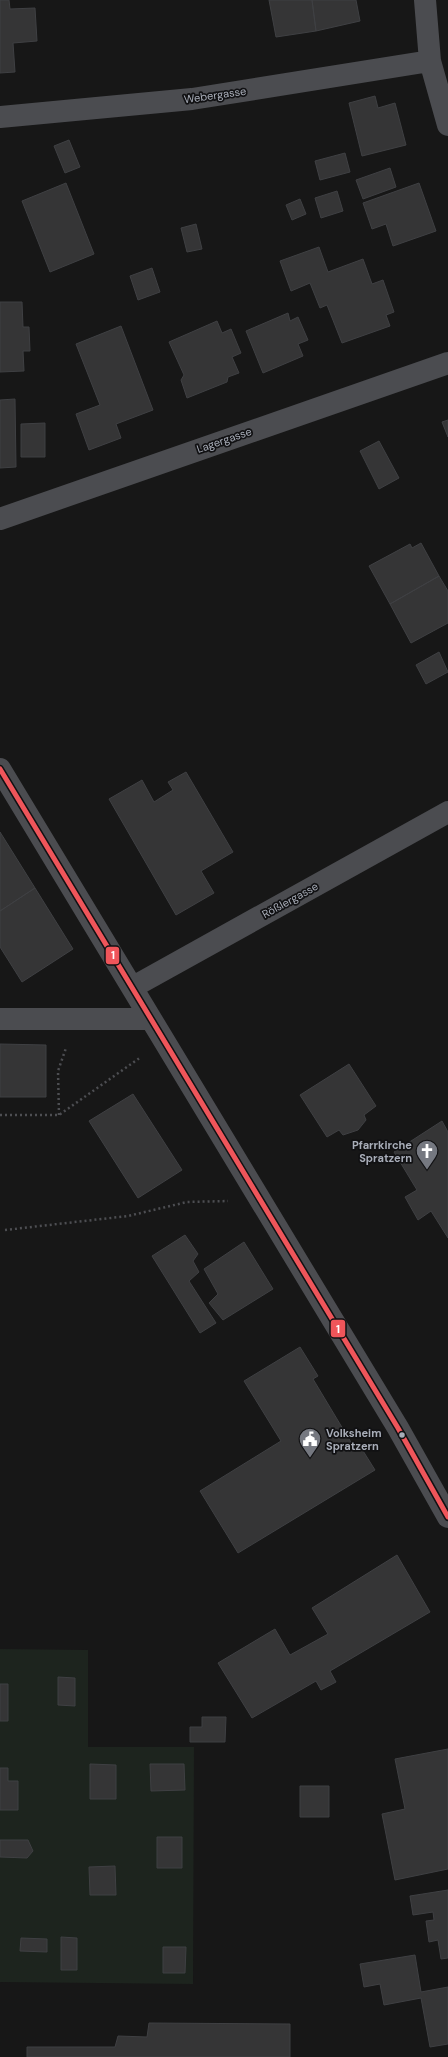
<svg xmlns="http://www.w3.org/2000/svg" width="448" height="2057" viewBox="0 0 448 2057" font-family="'DM Sans',sans-serif">
  <rect width="100%" height="100%" fill="#171717"/>
  <path fill="#1d241e" d="M0 1649 88 1650V1747H194L193 1984 0 1982Z"/>
  <path fill="#353536" stroke="#3f4043" d="M0 0H9L10 9 35 8 37 41 13 43 15 72 0 73Z
    M269 0H312L316 31 276 37Z
    M312 0H356L360 21 316 31Z
    M375 96 378 108 395 103 406 145 362 156 349 103Z
    M69 140 80 167 65 173 54 146Z
    M345 153 350 172 320 180 315 161Z
    M390 168 396 187 363 199 356 180Z
    M66 183 94 254 50 272 22 201Z
    M419 183 436 231 393 246 386 224 372 229 363 203Z
    M337 191 343 211 321 218 315 198Z
    M300 199 306 214 292 220 286 205Z
    M196 224 202 249 187 252 181 228Z
    M319 247 328 272 363 259 372 284 383 280 394 312 386 315 390 326 342 343 327 305 320 308 310 283 291 291 280 261Z
    M152 268 160 292 138 300 130 276Z
    M0 302H22L23 327H29L30 351H23L24 371 0 372Z
    M288 313 290 321 298 317 308 340 298 344 303 356 263 373 246 331Z
    M217 321 222 333 231 329 241 353 232 357 239 373 228 377 227 382 187 398 181 380 184 375 169 342Z
    M121 326 153 410 116 424 121 438 89 450 76 414 100 405 76 344Z
    M15 399 16 467 0 468V400Z
    M448 420V437L442 422Z
    M45 423V457H21V424Z
    M379 441 399 478 379 489 360 451Z
    M421 543 439 576 390 604 369 566 410 544 412 548Z
    M439 576 448 591V623L411 643 390 604Z
    M439 652 448 672 426 684 416 665Z
    M186 772 233 852 201 871 214 893 176 915 109 799 142 780 154 802 173 790 168 782Z
    M0 832 35 888 0 911Z
    M35 888 73 949 22 982 0 947V911Z
    M0 1044 46 1045V1097H0Z
    M349 1064 376 1106 364 1115 366 1120 358 1130 343 1135 339 1130 327 1137 300 1095Z
    M133 1094 182 1170 138 1198 89 1121Z
    M442 1121 448 1132V1238L431 1211 418 1220 405 1197 417 1190 394 1152Z
    M185 1235 198 1254 193 1261 199 1272 189 1281 216 1323 200 1333 152 1256Z
    M244 1242 273 1289 223 1320 209 1303 218 1294 204 1269Z
    M300 1347 318 1376 313 1379 355 1449 360 1446 375 1470 238 1553 200 1491 281 1441 244 1381Z
    M397 1555 430 1612 330 1671 336 1682 321 1690 316 1681 252 1718 218 1663 275 1629 290 1655 328 1634 312 1608Z
    M58 1677 75 1678V1706L58 1705Z
    M0 1684H8V1721H0Z
    M202 1717H226L225 1742H190V1727H202Z
    M448 1749V1869L395 1880 382 1814 405 1809 395 1759Z
    M90 1764 116 1765V1799H90Z
    M150 1764H184L185 1790 151 1791Z
    M0 1768H8V1781H18V1810H0Z
    M300 1786H329V1817H300Z
    M157 1837H182V1868H157Z
    M0 1840H28L33 1851 27 1858 0 1857Z
    M115 1866 116 1895H90L89 1867Z
    M448 1890V1958L441 1959 438 1940 429 1942 426 1921 434 1920 433 1912 413 1915 410 1896Z
    M61 1937 77 1938V1970H61Z
    M21 1938 47 1939V1952L20 1951Z
    M163 1947H186L185 1973H163Z
    M415 1955 421 1992 448 1987V2044L430 2047 421 1998 384 2005 380 1984 364 1987 360 1964Z
    M149 2023 290 2024V2057H27V2047H115L118 2036 147 2037Z"/>
  <g fill="none" stroke-linecap="round" stroke-linejoin="round">
    <path stroke="#4d4e52" stroke-width="2.5" stroke-dasharray="2 3" stroke-linecap="butt" d="M0 1115H59L141 1057
      M59 1115 58 1071 66 1048
      M5 1230 128 1216 187 1202 228 1201"/>
    <path stroke="#4b4c50" stroke-width="22" d="M425 0 430 61 448 125
      M0 117 192 99 430 61
      M0 519 448 363
      M0 769 398 1428 448 1517
      M133 987 448 812
      M0 1019H151"/>
    <g stroke="#111113" stroke-width="8">
      <path id="bus-1" d="M0 769 398 1428 448 1517"/>
    </g>
    <use href="#bus-1" stroke="#ef555a" stroke-width="5"/>
  </g>
  <defs>
    <g id="church-pin" transform="scale(1.15)"><path d="M0 17L-7.5 6A9.5 9.5 0 1 1 7.5 6Z" fill="#757880" stroke="#111113"/><path d="M-1.2-6h2.4v3.5h3.3v2.4h-3.3V6h-2.4V-.1h-3.3v-2.4h3.3Z" fill="#fff"/></g>
    <g id="civic-pin" transform="scale(1.15)"><path d="M0 17L-7.5 6A9.5 9.5 0 1 1 7.5 6Z" fill="#757880" stroke="#111113"/><path d="M-.6-6.5H3V-4.5H.6V-3L4-1V1h2V6H-6V1h2V-1L-.6-3ZM-1.2 2.5V6h2.4V2.5Z" fill="#fff"/></g>
  </defs>
  <g fill-rule="evenodd">
    <use href="#church-pin" x="427" y="1151"/>
    <use href="#civic-pin" x="310" y="1439"/>
  </g>
  <circle fill="#a8adb8" stroke="#111113" stroke-width="1.5" cx="402" cy="1435" r="3.5"/>
  <g text-anchor="middle" dominant-baseline="central" stroke-width="3.5" stroke-linejoin="round" paint-order="stroke">
    <g font-size="11" fill="#a8adb8" stroke="#111113">
      <text transform="translate(215 95) rotate(-8)">Webergasse</text>
      <text transform="translate(224 440) rotate(-19)">Lagergasse</text>
      <text transform="translate(290 900) rotate(-29)">Rößlergasse</text>
    </g>
    <g font-size="11" font-weight="bold" fill="#a8adb8" stroke="#111113" text-anchor="end">
      <text x="412" y="1145">Pfarrkirche<tspan x="412" dy="13">Spratzern</tspan></text>
      <text x="326" y="1433" text-anchor="start">Volksheim<tspan x="326" dy="13">Spratzern</tspan></text>
    </g>
  </g>
  <g stroke="#111113" stroke-width="1.5">
    <rect x="105" y="946" width="15" height="19" rx="4" fill="#ef555a"/>
    <rect x="330" y="1319" width="16" height="19" rx="4" fill="#ef555a"/>
  </g>
  <g font-size="11" text-anchor="middle" font-weight="bold" fill="#fff">
    <text x="113" y="959">1</text>
    <text x="338" y="1333">1</text>
  </g>
</svg>
